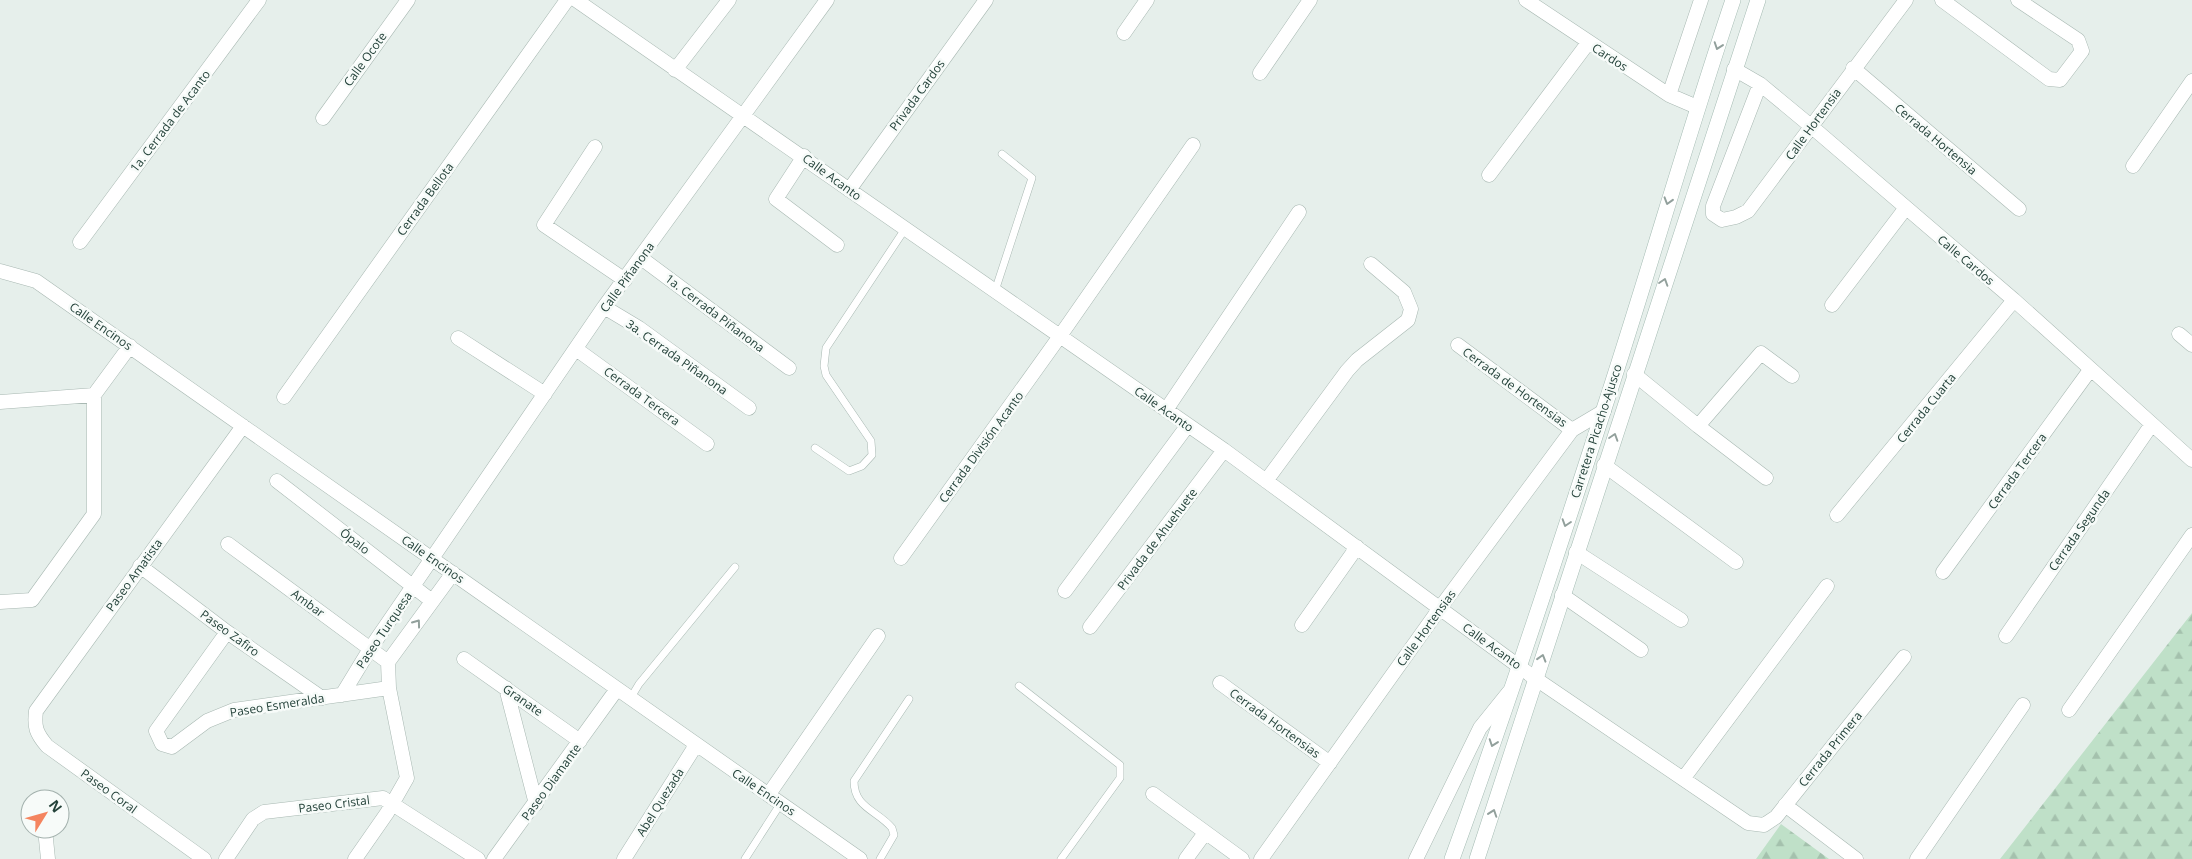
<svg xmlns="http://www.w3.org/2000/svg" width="2192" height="859" viewBox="0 0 2192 859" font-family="'Open Sans',sans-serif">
  <defs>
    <pattern id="forest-firs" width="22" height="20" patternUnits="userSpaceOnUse" patternTransform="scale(1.25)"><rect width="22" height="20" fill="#bfe0c8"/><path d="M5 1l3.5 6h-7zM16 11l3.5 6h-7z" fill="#a4c1ad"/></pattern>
  </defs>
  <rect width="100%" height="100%" fill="#e6efeb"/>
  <path fill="url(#forest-firs)" d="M2192 613V859H2000Z
    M1781 824 1829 859H1756Z"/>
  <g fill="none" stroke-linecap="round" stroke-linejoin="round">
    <g stroke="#a8b8b2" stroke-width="8">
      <path id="service" d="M995 291 1032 178 1002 154
        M815 448 849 471 862 466 872 455 871 441 826 375 824 366 826 348 905 229
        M1019 686 1120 765V778L1061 859
        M630 699 639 684 735 567
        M745 859 781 803
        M880 859 894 835 892 828C877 810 854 808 854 781L909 699"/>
    </g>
    <g stroke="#a8b8b2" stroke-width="15">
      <path id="minor" d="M576 0 1224 450 1536 679 1748 823 1764 825 1776 817 1904 657
        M1526 0 1669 95 1697 107
        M1942 0 2049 79 2060 80 2082 51 2078 40 2018 0
        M1124 33 1147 0
        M1853 68 2019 209
        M1734 69 1760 84 1812 127 2014 300 2192 460
        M675 70 729 0
        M1260 73 1310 0
        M1760 84 1713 206V214L1722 220 1736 217 1748 211 1906 0
        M1669 95 1701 0
        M323 118 408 0
        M595 147 544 225 625 280
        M804 156 776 199 837 245
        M2133 166 2192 81
        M1489 175 1588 43
        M849 190 986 0
        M80 242 259 0
        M641 258 789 368
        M0 271 36 281 860 859
        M1832 305 1905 209
        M604 307 639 328 749 408
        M2179 334 2192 345
        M458 338 545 394
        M1458 345 1572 430
        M576 349 707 444
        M1634 374 1698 426 1766 478
        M284 397 567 0
        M0 402 94 395
        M1166 410 1299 212
        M1698 426 1761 353 1792 376
        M1604 465 1736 562
        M277 481 432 601
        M1266 481 1347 371 1357 360 1408 320 1411 309 1404 292 1371 264
        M1837 515 2014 300
        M228 544 388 662
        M1576 552 1681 620
        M901 558 1060 336 1193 145
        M140 566 227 632 322 698
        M1943 572 2090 370
        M1065 591 1188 425
        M1562 595 1641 650
        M0 602 32 600 94 514V395L130 346
        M1302 625 1357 547
        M1090 627 1224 450
        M227 632 156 731 162 744 172 747 207 721 234 710 389 688
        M2006 636 2152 424
        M464 659 580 741
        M1220 683 1330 763
        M506 688 536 804
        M342 695 370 649 604 307 827 0
        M2069 710 2192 535
        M1683 779 1827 586
        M769 794 878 636
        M1153 794 1242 859
        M1785 805 1856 859
        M45 829 48 859
        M204 859 47 746C36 733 34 727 36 711L243 426
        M226 859 253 819 264 812 383 798 478 859
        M355 859 387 813 407 778 389 688 388 662 453 573
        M494 859 617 689
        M624 859 696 745
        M1186 859 1205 833
        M1261 859 1440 608 1572 430 1604 411
        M1416 859 1480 728 1509 692
        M1917 859 2023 705"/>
    </g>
    <g stroke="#a4bbb3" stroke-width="16">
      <path id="secondary" d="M1452 859C1506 711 1555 561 1603 412 1648 275 1687 136 1733 0
        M1477 859 1758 0"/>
    </g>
    <use href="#service" stroke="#fff" stroke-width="7"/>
    <use href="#minor" stroke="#fff" stroke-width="14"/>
    <use href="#secondary" stroke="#fff" stroke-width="15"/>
  </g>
  <defs><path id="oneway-chevron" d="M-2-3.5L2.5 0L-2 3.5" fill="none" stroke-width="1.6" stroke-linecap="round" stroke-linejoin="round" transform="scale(1.25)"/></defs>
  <g stroke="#92a09c">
    <use href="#oneway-chevron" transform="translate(1718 46) rotate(109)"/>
    <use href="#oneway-chevron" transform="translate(1668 201) rotate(107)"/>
    <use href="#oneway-chevron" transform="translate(1664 282) rotate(-72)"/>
    <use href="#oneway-chevron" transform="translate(1614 437) rotate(-72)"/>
    <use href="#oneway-chevron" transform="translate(1566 523) rotate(108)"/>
    <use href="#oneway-chevron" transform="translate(417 623) rotate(-54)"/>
    <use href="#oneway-chevron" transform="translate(1542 658) rotate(-73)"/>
    <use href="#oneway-chevron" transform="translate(1493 743) rotate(109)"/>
    <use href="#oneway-chevron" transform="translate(1493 813) rotate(-71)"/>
  </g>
  <g text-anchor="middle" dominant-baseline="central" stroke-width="5" stroke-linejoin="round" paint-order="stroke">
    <g font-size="12" fill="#24423a" stroke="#f7fbf9">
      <text transform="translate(1610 57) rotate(33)">Cardos</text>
      <text transform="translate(365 59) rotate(-54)">Calle Ocote</text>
      <text transform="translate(917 95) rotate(-54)">Privada Cardos</text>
      <text transform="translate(170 121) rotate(-53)">1a. Cerrada de Acanto</text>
      <text transform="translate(1813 124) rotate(-54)">Calle Hortensia</text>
      <text transform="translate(1936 139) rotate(40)">Cerrada Hortensia</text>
      <text transform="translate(832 177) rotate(36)">Calle Acanto</text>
      <text transform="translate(425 199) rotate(-54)">Cerrada Bellota</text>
      <text transform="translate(1966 260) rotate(40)">Calle Cardos</text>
      <text transform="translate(627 277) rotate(-54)">Calle Piñanona</text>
      <text transform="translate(715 313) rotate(37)">1a. Cerrada Piñanona</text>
      <text transform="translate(101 326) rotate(35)">Calle Encinos</text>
      <text transform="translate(677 357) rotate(35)">3a. Cerrada Piñanona</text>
      <text transform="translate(1515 387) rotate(36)">Cerrada de Hortensias</text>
      <text transform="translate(642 396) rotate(36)">Cerrada Tercera</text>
      <text transform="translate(1926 408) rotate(-51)">Cerrada Cuarta</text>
      <text transform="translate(1164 409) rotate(35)">Calle Acanto</text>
      <text transform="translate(1596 431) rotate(-72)">Carretera Picacho-Ajusco</text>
      <text transform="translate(981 447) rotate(-54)">Cerrada División Acanto</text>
      <text transform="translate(2017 471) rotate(-54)">Cerrada Tercera</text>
      <text transform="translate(2079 530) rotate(-55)">Cerrada Segunda</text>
      <text transform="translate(1157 539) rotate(-53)">Privada de Ahuehuete</text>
      <text transform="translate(355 541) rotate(38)">Ópalo</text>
      <text transform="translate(433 559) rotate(35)">Calle Encinos</text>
      <text transform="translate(134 575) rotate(-54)">Paseo Amatista</text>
      <text transform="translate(308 603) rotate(36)">Ambar</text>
      <text transform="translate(1426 628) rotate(-54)">Calle Hortensias</text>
      <text transform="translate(384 630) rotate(-56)">Paseo Turquesa</text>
      <text transform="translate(230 633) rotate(36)">Paseo Zafiro</text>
      <text transform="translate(1492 646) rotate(36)">Calle Acanto</text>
      <text transform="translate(523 700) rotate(35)">Granate</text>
      <text transform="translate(277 705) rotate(-9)">Paseo Esmeralda</text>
      <text transform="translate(1275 723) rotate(36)">Cerrada Hortensias</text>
      <text transform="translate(1830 749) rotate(-51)">Cerrada Primera</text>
      <text transform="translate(551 782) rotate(-54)">Paseo Diamante</text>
      <text transform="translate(109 791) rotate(36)">Paseo Coral</text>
      <text transform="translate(764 792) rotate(34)">Calle Encinos</text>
      <text transform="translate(660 802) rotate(-58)">Abel Quezada</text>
      <text transform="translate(334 804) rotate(-7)">Paseo Cristal</text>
    </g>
  </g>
  <g transform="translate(45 814) rotate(53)"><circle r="24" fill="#f7fbf9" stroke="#a3b1ad"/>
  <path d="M0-4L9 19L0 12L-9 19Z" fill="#f4845f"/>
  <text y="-8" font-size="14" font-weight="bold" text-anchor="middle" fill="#24423a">N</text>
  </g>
</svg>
